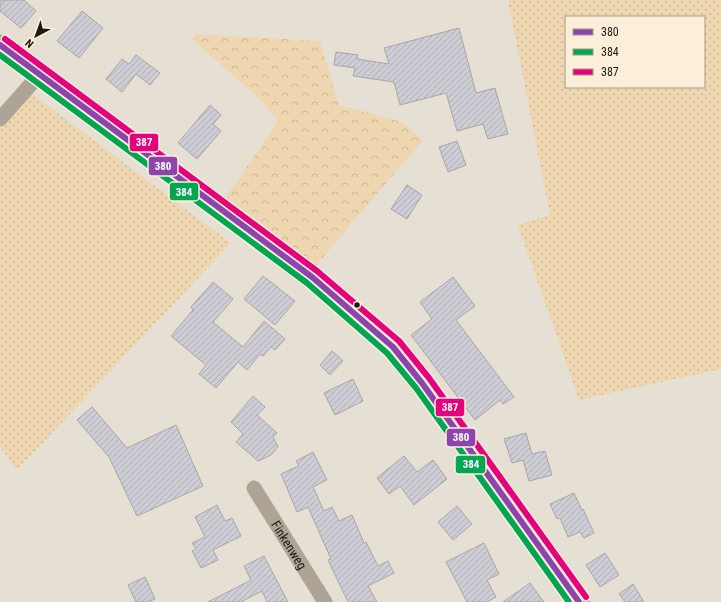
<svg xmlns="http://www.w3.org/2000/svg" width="721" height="602" viewBox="0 0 721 602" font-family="'Roboto Condensed',sans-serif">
  <defs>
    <pattern id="grass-dots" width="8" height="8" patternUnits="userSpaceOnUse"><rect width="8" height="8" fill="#eed7b0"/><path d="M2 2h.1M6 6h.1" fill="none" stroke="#ccb896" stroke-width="1.8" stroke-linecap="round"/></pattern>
    <pattern id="forest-crowns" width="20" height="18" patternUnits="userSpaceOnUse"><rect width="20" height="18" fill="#eed7b0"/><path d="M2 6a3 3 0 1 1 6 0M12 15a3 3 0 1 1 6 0" fill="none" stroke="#ccb896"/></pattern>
    <pattern id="building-hatch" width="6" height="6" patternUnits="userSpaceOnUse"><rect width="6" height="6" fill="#ceccd4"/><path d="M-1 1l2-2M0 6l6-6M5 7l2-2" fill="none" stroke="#b0afb5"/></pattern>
  </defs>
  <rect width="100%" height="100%" fill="#e6e0d4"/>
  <path fill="url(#grass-dots)" fill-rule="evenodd" d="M508 0H721V369L579 400 518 225 550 215ZM566 17H704V87H566Z
    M29 92 231 243 17 470 0 447V125Z"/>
  <path fill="url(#forest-crowns)" d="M196 34 320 41 339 105 402 122 423 140 314 268 225 198 278 121 263 102 192 39Z"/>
  <path fill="url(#building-hatch)" stroke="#a9a6a5" d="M0 0H24L36 11 21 28 0 11Z
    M82 11 103 28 79 58 57 41Z
    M459 28 476 93 495 88 508 134 488 139 483 124 457 131 446 93 400 105 394 82 353 76 355 68 334 65 336 52 358 55 357 59 389 64 384 48Z
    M136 55 160 73 150 85 136 74 122 92 106 79 122 59 129 64Z
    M210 105 221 115 213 124 221 131 197 159 178 143Z
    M457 141 466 165 448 172 439 147Z
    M407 185 422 195 407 219 391 209Z
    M263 276 295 301 275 325 244 299Z
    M453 277 475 306 456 320 514 397 503 404 500 400 475 420 411 335 432 319 420 302Z
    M213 282 233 299 213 322 243 347 264 321 285 339 275 350 271 347 263 356 260 354 247 370 238 362 216 388 199 374 206 365 171 336 193 310 191 307Z
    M332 351 343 361 330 375 320 365Z
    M353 379 363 401 335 415 324 393Z
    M253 396 265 407 257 415 277 433 273 437 278 447 271 455 258 461 236 442 243 434 231 422Z
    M92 407 127 448 176 425 203 486 137 516 109 457 77 420Z
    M526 433 532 454 545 451 552 475 529 481 523 460 512 463 504 439Z
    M313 452 327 480 313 487 324 511 332 507 339 521 352 515 364 543 366 542 378 566 388 561 394 573 368 586 377 602H348L328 560 331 559 308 507 297 512 281 474 299 466 296 461Z
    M404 456 417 472 433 460 447 479 414 505 400 486 389 494 377 478Z
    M574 493 582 510 583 509 594 533 584 538 580 532 568 537 560 518 557 519 550 504Z
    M217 505 225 521 232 518 241 536 213 550 218 560 201 568 192 551 196 549 192 543 205 537 195 517Z
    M457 506 472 524 453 540 438 522Z
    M484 543 499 574 487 580 496 597 487 602H467L446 562Z
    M605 553 619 575 600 587 586 565Z
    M264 556 288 602H267L262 591 241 602H208L251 580 244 566Z
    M145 577 155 599 148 602H136L128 585Z
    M530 583 544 602H503Z
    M633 584 644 602H625L619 594Z"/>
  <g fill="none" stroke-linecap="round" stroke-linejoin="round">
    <g stroke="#ada496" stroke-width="15">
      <path d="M0 119 40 74"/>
      <path id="s1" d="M254 488 325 602"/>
    </g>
    <path stroke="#aba494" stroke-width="21" d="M0 45 312 277 393 347 422 383 579 602"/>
    <g stroke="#fcefd9" stroke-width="9">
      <path id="bus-1" d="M0 45 312 277 393 347 422 383 579 602"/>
    </g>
    <g stroke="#fcefd9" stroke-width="9">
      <path id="bus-2" d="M0 55 307 283 387 353 416 388 569 602"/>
    </g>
    <g stroke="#fcefd9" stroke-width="9">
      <path id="bus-3" d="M5 39 317 271 399 341 429 378 586 597"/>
    </g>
    <use href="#bus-1" stroke="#8e44ad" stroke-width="6"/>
    <use href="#bus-2" stroke="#00a651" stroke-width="6"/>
    <use href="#bus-3" stroke="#e5007d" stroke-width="6"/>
  </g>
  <circle fill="#1d1911" stroke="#fcefd9" stroke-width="1.5" cx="357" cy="305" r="3.5"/>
  <g text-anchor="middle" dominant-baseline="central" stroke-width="3.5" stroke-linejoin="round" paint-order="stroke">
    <g font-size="13" fill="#1d1911" stroke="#fcefd9">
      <text stroke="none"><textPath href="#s1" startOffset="67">Finkenweg</textPath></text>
    </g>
  </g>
  <g stroke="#fcefd9" stroke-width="1.5">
    <rect x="129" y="133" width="30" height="19" rx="4" fill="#e5007d"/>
    <rect x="148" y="156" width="30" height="20" rx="4" fill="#8e44ad"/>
    <rect x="169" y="182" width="30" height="19" rx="4" fill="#00a651"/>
    <rect x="435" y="398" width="30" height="19" rx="4" fill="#e5007d"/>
    <rect x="446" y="428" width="30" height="19" rx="4" fill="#8e44ad"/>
    <rect x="455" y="455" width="31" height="19" rx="4" fill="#00a651"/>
  </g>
  <g font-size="11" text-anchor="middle" font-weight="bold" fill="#fff">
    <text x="144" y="146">387</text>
    <text x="163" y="170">380</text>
    <text x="184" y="196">384</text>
    <text x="450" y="411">387</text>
    <text x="461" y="441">380</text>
    <text x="471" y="468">384</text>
  </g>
  <rect x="565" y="16" width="140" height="72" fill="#fcefd9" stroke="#a39989"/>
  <rect x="573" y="29" width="20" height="6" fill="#8e44ad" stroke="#a39989"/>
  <text x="601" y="36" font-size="12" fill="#1d1911">380</text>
  <rect x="573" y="49" width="20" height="6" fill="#00a651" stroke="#a39989"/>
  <text x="601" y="56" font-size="12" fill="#1d1911">384</text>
  <rect x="573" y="69" width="20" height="6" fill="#e5007d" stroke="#a39989"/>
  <text x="601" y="76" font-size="12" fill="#1d1911">387</text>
  <g transform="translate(36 36) rotate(221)" stroke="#fcefd9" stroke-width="3" paint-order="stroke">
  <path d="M0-3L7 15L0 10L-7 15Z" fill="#1d1911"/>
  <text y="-6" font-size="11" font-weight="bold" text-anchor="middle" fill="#1d1911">N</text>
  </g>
</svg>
